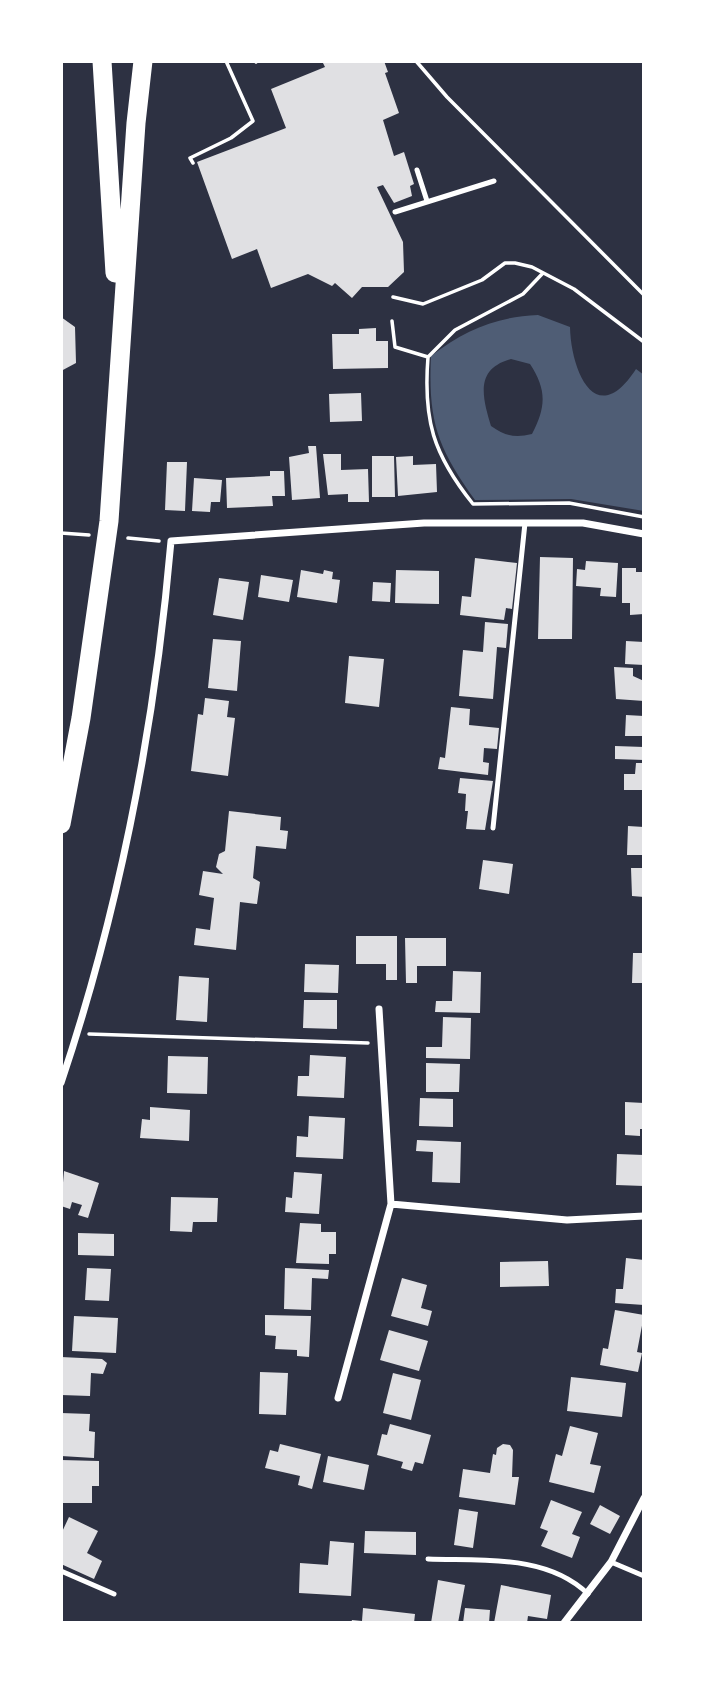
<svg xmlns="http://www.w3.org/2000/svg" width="705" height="1684" viewBox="0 0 705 1684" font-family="Georgia,serif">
  <rect width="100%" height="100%" fill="#2d3142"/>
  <path fill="#4f5d75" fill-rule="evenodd" d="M538 315 570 327C571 371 596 431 636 369L644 375V511L571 499 475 500C437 447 428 421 431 356 465 330 495 317 538 315ZM511 359 530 364C547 390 546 407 532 434 515 438 505 436 491 426 482 396 475 369 511 359Z"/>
  <path fill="#e0e0e3" d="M322 61H384L388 72 385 73 399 113 383 120 394 156 404 152 414 184 410 186 412 196 394 203 383 185 377 187 403 242 404 272 388 287H362L352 298 335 283 332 286 308 274 271 288 257 249 232 259 197 162 286 128 271 89 325 67Z
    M61 317 75 327 76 363 61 371Z
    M376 328V341H388V368L333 369 332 334H359V329Z
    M361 393 362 421 330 422 329 394Z
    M308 446H316L320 498 292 500 289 457 309 453Z
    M323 454H341V470L368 469 369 502H348V494L328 495Z
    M372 456H394L395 497H372Z
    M413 456V465L436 464 437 492 398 496 396 457Z
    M167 462H187L185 511 165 510Z
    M270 471H284L285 496H272L273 506 227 508 226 478 270 476Z
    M194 478 222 480 220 502H211L210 512 192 511Z
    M540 557 573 558 572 639H538Z
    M475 558 517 563 512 609 506 608 504 620 460 615 462 596 471 597Z
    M586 561 618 563 616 597 600 596 601 588 576 586 577 569 585 570Z
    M622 568H636V572H644V614L630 615V603H622Z
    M301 570 323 574 324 570 333 572 332 579 340 580 337 603 297 597Z
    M396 570 439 571V604L395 603Z
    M261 575 293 580 289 602 258 597Z
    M219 578 249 582 243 620 213 615Z
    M373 582 391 583 390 602 372 601Z
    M485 622 508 624 506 648 497 647 493 699 459 696 463 650 483 652Z
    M213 639 241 641 237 691 208 688Z
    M626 641 644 642V665L625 664Z
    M349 656 384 659 379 707 345 703Z
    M614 667 633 668V676L644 681V701L616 699Z
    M205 698 229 701 227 717 235 718 228 776 191 771 198 714 203 715Z
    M451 707 470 709 469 725 499 728 497 749 484 748 483 762 489 763 488 775 438 769 440 757 445 758Z
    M626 715 644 716V736H625Z
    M615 746 644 747V760L615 759Z
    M636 763H644V790H624V774H635Z
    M460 778 493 781 485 830 466 829 468 811H465L466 794 458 793Z
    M229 811 281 817 280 830 288 831 286 849 256 846 253 878 260 882 257 904 240 902 236 950 194 945 196 928 210 930 214 898 199 895 203 871 223 874 216 867 219 854 225 851Z
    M628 826 644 827V855H627Z
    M483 860 513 864 509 894 479 889Z
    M631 868H644V897L632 896Z
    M356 936H397V980H386V964H356Z
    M405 938H446V966H417V983H406Z
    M633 953H644V983H632Z
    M305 964 339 965 338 993 304 992Z
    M453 971 481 972 480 1013 435 1012 436 1001H452Z
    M179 976 209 978 207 1022 176 1020Z
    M304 1000H337V1029L303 1028Z
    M443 1017 471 1018 470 1059 426 1058V1047H442Z
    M310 1055 346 1057 344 1098 297 1096 298 1076H309Z
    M168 1056 208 1057 207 1094 167 1093Z
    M426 1063 460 1064 459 1092H426Z
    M420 1098 453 1099V1127L419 1126Z
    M625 1102 644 1103V1129H640V1136L625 1135Z
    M150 1107 190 1110 189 1141 140 1138 142 1119 150 1120Z
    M309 1116 345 1118 343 1159 296 1157 297 1136 308 1137Z
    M417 1140 461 1142 460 1183 432 1182 433 1152 416 1151Z
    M617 1154 644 1155V1186L616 1185Z
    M64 1171 99 1183 88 1218 78 1215 82 1205 72 1202 70 1209 61 1206Z
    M294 1172 322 1174 319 1214 285 1212 286 1197 292 1198Z
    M171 1197 218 1198 217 1222H193L192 1232 170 1231Z
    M300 1223 321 1224V1232H336V1254H329V1264L296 1263Z
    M78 1233 114 1234V1256L78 1255Z
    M626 1258 644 1260V1305L615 1303 616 1289H623Z
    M548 1261 549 1286 500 1287V1262Z
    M87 1268 111 1269 109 1301 85 1300Z
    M285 1268 329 1270 328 1279 312 1278 311 1310 284 1309Z
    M402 1278 427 1285 421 1308 432 1311 428 1326 391 1316Z
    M615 1310 644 1315 637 1352 642 1353 638 1372 600 1365 603 1348 608 1349Z
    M265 1315 311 1316 309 1357 297 1356V1350L275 1349 276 1336 265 1335Z
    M74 1316 118 1318 116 1353 72 1351Z
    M389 1330 428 1341 419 1371 380 1360Z
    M61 1357 102 1359 107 1363 103 1374 91 1373 90 1396 61 1395Z
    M260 1372 288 1373 286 1415 259 1414Z
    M393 1373 421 1380 411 1420 383 1413Z
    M571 1377 626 1383 622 1417 567 1411Z
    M61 1413 90 1414 89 1431 95 1432 94 1458 61 1456Z
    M390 1424 431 1435 423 1464 415 1462 412 1471 401 1468 403 1462 377 1455 382 1434 387 1435Z
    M570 1426 598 1433 590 1464 601 1466 594 1493 549 1482 556 1454 562 1456Z
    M280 1444 321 1454 312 1489 298 1485 300 1476 265 1468 270 1450 278 1452Z
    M503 1444 510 1445 513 1450 512 1477H519L515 1505 459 1497 463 1469 490 1473 493 1454 496 1455 497 1448Z
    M328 1456 369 1465 364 1490 323 1482Z
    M61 1460 99 1461V1486H92V1503H61Z
    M551 1500 582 1512 572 1534 580 1537 572 1558 541 1546 548 1531 540 1528Z
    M600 1505 620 1516 610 1534 590 1524Z
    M459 1509 478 1512 473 1548 454 1545Z
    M69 1517 98 1531 87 1553 102 1561 94 1579 61 1564V1534Z
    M365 1531 416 1532V1555L364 1553Z
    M330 1541 354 1543 351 1596 299 1593 300 1563 328 1565Z
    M438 1580 465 1585 458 1623H431Z
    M501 1585 551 1595 547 1619 528 1616 527 1623H494Z
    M363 1608 415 1614 414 1623H351L352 1620 362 1621Z
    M465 1608 490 1610 489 1623H463Z"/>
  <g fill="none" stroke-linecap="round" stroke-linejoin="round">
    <path stroke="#fff" stroke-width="3.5" d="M416 61 447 97 644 295
      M256 62 257 61
      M193 163 190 158 231 138 253 121 226 61
      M543 273 523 294 455 330 428 357C423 420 433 454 473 504L569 503 644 517
      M393 297 423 304 482 280 505 263H515L532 267 574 289 644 342
      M392 321 395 347 428 357
      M61 533 89 535
      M128 538 159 541
      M89 1034 368 1043"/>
    <path stroke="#fff" stroke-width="5" d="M417 170 427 201
      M395 212 494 181
      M493 828 525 523
      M428 1559C482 1561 547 1554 588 1594
      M611 1562 644 1576
      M61 1571 114 1594"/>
    <path stroke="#fff" stroke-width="7" d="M379 1009 391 1204 567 1220 644 1216
      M61 1083C120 907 155 726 171 541L424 523H583L644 534
      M338 1398 391 1204
      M564 1623 611 1562 644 1498"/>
    <path stroke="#fff" stroke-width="19" d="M102 61 115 273
      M61 824 81 718 109 521 136 123 143 61"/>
  </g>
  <rect width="705" height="1684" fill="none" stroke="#ffffff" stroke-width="126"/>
</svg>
